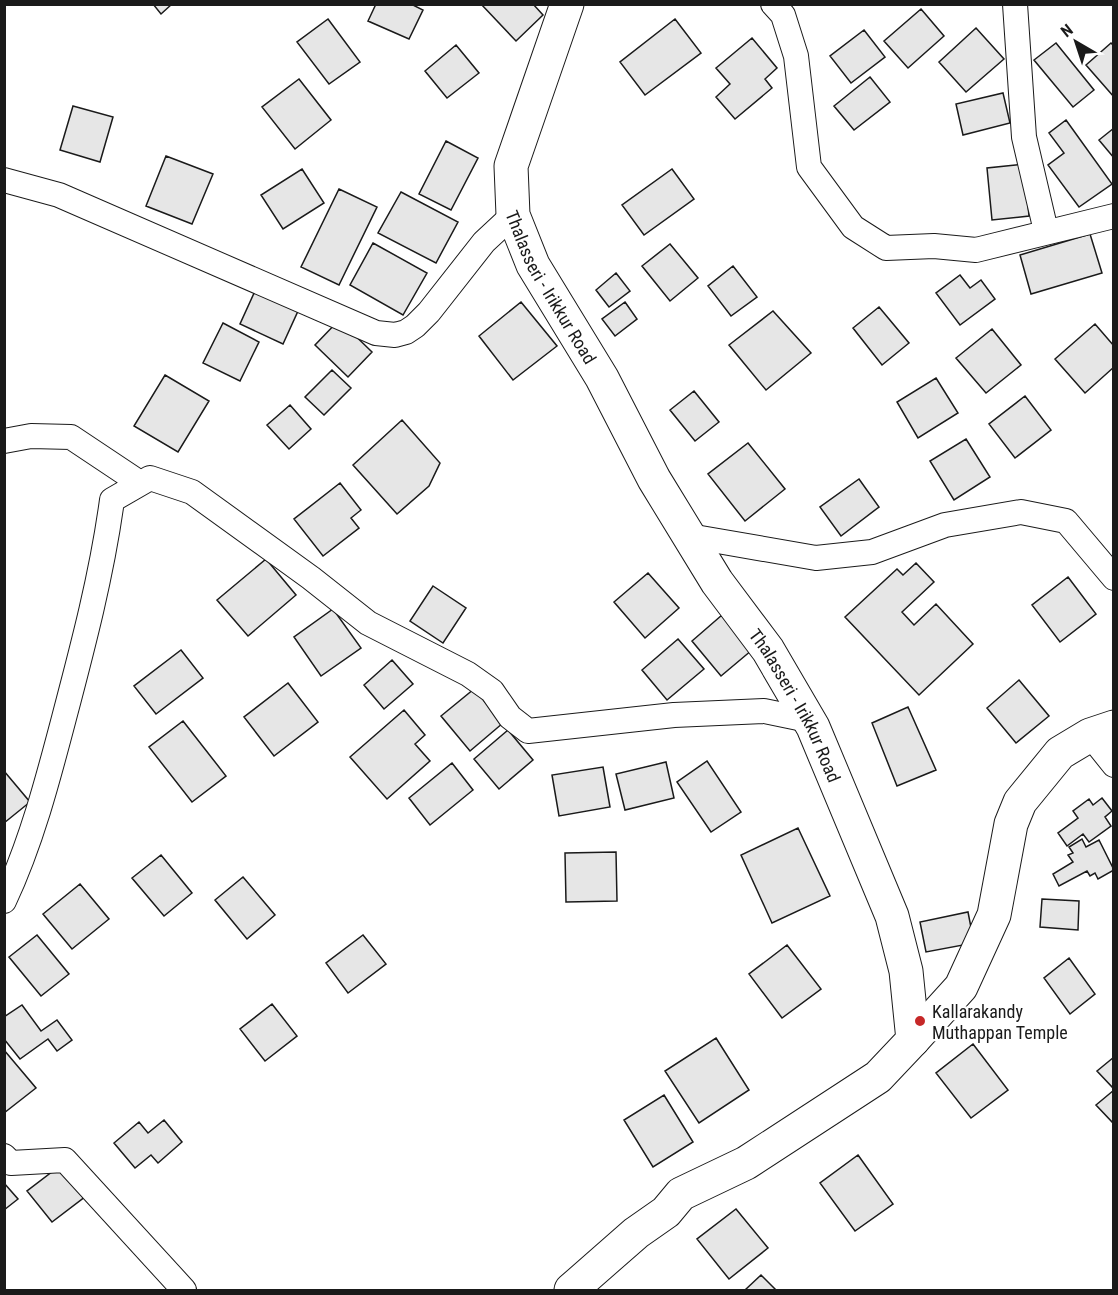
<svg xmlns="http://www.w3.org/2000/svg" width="1118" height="1295" viewBox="0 0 1118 1295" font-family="'Roboto Condensed',sans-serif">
  <rect width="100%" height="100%" fill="#fff"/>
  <path fill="#e6e6e6" stroke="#1a1a1a" stroke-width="1.5" d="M153 4H172L161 14Z
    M376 4H411L423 10 409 39 368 21Z
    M481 4H533L543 15 516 41Z
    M921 9 944 36 908 68 884 41Z
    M328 19 360 62 329 84 297 42Z
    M675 19 701 53 645 95 620 62Z
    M976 28 1004 59 966 92 939 62Z
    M864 30 885 57 851 83 830 56Z
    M752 38 777 68 765 79 772 88 735 119 716 97 730 84 716 68Z
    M1056 43 1094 90 1073 107 1034 60Z
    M1111 43 1114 46V97L1086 65Z
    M456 45 479 73 447 98 425 71Z
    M870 77 890 102 854 130 834 106Z
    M299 79 331 120 295 149 262 107Z
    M1003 93 1010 123 963 135 956 104Z
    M73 106 113 117 100 162 60 150Z
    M1066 120 1112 184 1079 207 1048 165 1064 153 1049 133Z
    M1114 128V158L1099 140Z
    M446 141 478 158 451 210 419 194Z
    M166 156 213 174 192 224 146 206Z
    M1024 164 1029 216 992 220 987 168Z
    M302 169 324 203 283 229 261 195Z
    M672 169 694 199 644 235 622 205Z
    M339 189 377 207 339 285 301 267Z
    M401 192 458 222 436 263 378 233Z
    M1090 234 1102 273 1031 294 1020 255Z
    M373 243 427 273 403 315 350 285Z
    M670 244 698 278 670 301 642 266Z
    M733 266 757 297 731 316 708 286Z
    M616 273 630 291 609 307 596 290Z
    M960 275 970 288 981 280 995 299 960 325 936 293Z
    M255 291 298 311 283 344 240 324Z
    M521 302 557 346 513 380 479 336Z
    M625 302 637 319 615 336 602 319Z
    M879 307 909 343 882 365 853 328Z
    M773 311 811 353 766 390 729 345Z
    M339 320 372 352 348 377 315 345Z
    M223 323 259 342 240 381 203 363Z
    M1095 324 1114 346V367L1085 393 1055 359Z
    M992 329 1021 365 986 393 956 358Z
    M332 370 351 388 324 415 305 397Z
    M165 375 209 401 178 452 134 426Z
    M936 378 958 413 918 438 897 402Z
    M694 391 719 422 695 441 670 410Z
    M1025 396 1051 430 1015 458 989 424Z
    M290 405 311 429 289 449 267 425Z
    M402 420 440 463 429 486 397 514 353 465Z
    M966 439 990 477 954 500 930 461Z
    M748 443 785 489 745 521 708 474Z
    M859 479 879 507 841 536 820 507Z
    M340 483 361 510 351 518 359 528 323 556 294 519Z
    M266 559 296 595 248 636 217 600Z
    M916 563 934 582 902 612 914 625 936 604 973 644 919 695 845 617 897 569 903 575Z
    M648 573 679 608 645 638 614 602Z
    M1068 577 1096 614 1060 642 1032 605Z
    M433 586 466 608 443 643 410 621Z
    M333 609 361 648 321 676 294 637Z
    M722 615 752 650 721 676 692 641Z
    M678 639 704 669 667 700 642 670Z
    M181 650 203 678 156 714 134 686Z
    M392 660 413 684 384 709 364 685Z
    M1019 680 1049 716 1016 743 987 708Z
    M288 683 318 722 274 756 244 717Z
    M474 689 503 723 470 751 441 716Z
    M908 707 936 770 897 786 872 723Z
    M404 710 425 735 415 744 430 761 387 799 350 757Z
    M183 721 226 776 192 802 149 747Z
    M508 730 533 760 499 789 474 759Z
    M707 761 741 812 711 832 677 782Z
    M666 762 674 798 625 810 616 774Z
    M452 763 473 790 430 825 409 798Z
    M603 767 610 807 559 816 552 775Z
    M4 771 30 802 4 823Z
    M1102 798 1112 811 1105 817 1111 826 1089 842 1083 834 1067 846 1058 833 1078 818 1073 811 1089 799 1093 805Z
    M798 828 830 896 772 923 741 855Z
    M1082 839 1086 847 1099 840 1114 870 1098 879 1095 873 1090 876 1087 871 1059 886 1053 874 1073 862 1068 855 1073 853 1069 847Z
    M616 852 617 901 566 902 565 853Z
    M161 855 192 893 164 916 132 878Z
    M243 877 275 915 247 939 215 900Z
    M80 884 109 919 72 949 43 914Z
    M1042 899 1079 901 1078 930 1040 927Z
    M968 912 974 943 926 952 920 922Z
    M37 935 69 974 41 996 9 957Z
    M363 935 386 964 348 993 326 963Z
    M787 945 821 989 782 1018 749 974Z
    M1069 958 1095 994 1070 1014 1044 978Z
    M272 1004 297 1036 265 1061 240 1029Z
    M22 1005 41 1031 57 1020 72 1040 57 1051 48 1039 20 1059 4 1039V1017Z
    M716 1038 749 1090 699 1123 665 1071Z
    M973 1044 1008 1090 971 1118 936 1073Z
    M4 1050 36 1088 4 1113Z
    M1114 1057V1089L1097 1071Z
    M1114 1090V1124L1096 1105Z
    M664 1095 693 1142 653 1167 624 1120Z
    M164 1120 182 1142 158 1163 151 1155 135 1168 114 1143 139 1122 148 1133Z
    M858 1155 893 1204 855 1231 820 1183Z
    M61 1165 86 1196 52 1222 27 1191Z
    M4 1183 18 1199 4 1210Z
    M736 1209 768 1248 729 1279 697 1239Z
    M761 1275 776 1290H745Z"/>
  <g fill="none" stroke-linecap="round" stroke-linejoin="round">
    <g stroke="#1a1a1a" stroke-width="26">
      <path id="minor" d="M773 4 783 15 796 56 809 167 853 227 886 248 934 246 976 250 1114 216
        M1015 4 1024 137 1046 231
        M4 180 59 195 376 333 395 335 406 332 415 326 429 312 484 242 513 215
        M4 441 31 436 71 437 140 483
        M689 536 816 558 872 552 945 525 1021 512 1066 521 1114 578
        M1090 735 1114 765
        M4 901C31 844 48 779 64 718 83 646 102 574 112 500L150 478 192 492 311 578 368 623 468 674 492 691 510 717 528 731 674 715 764 711 808 720
        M4 1156 11 1163 65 1160 184 1290"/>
    </g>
    <g stroke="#1a1a1a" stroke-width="35">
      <g id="secondary">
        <path id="s1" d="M567 4 511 166 513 215 533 265 602 378 654 479 717 582 768 650 813 727 892 916 906 971 913 1040 878 1077 746 1163 681 1194 666 1212 636 1233 571 1290"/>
        <path d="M913 1040 961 987 994 915 1011 824 1020 802 1060 753 1090 735 1114 727"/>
      </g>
    </g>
    <use href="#minor" stroke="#fff" stroke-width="24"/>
    <use href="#secondary" stroke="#fff" stroke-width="33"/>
  </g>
  <circle fill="#c62828" stroke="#fff" stroke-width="2" cx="920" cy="1021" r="6"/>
  <g text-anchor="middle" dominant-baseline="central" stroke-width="4.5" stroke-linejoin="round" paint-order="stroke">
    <g font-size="18" fill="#1a1a1a" stroke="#fff">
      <text stroke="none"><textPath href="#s1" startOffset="302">Thalasseri - Irikkur Road</textPath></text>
      <text stroke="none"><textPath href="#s1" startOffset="788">Thalasseri - Irikkur Road</textPath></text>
    </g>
    <g font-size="18" fill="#1a1a1a" stroke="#fff" text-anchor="start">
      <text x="932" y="1011">Kallarakandy<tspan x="932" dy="21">Muthappan Temple</tspan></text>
    </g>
  </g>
  <rect width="1118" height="1295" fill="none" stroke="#1a1a1a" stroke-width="12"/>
  <g transform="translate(1076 42) rotate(321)" stroke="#ffffff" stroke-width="4.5" paint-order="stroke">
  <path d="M0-4.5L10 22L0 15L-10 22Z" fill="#1a1a1a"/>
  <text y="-9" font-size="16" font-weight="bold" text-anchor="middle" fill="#1a1a1a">N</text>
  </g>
</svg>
